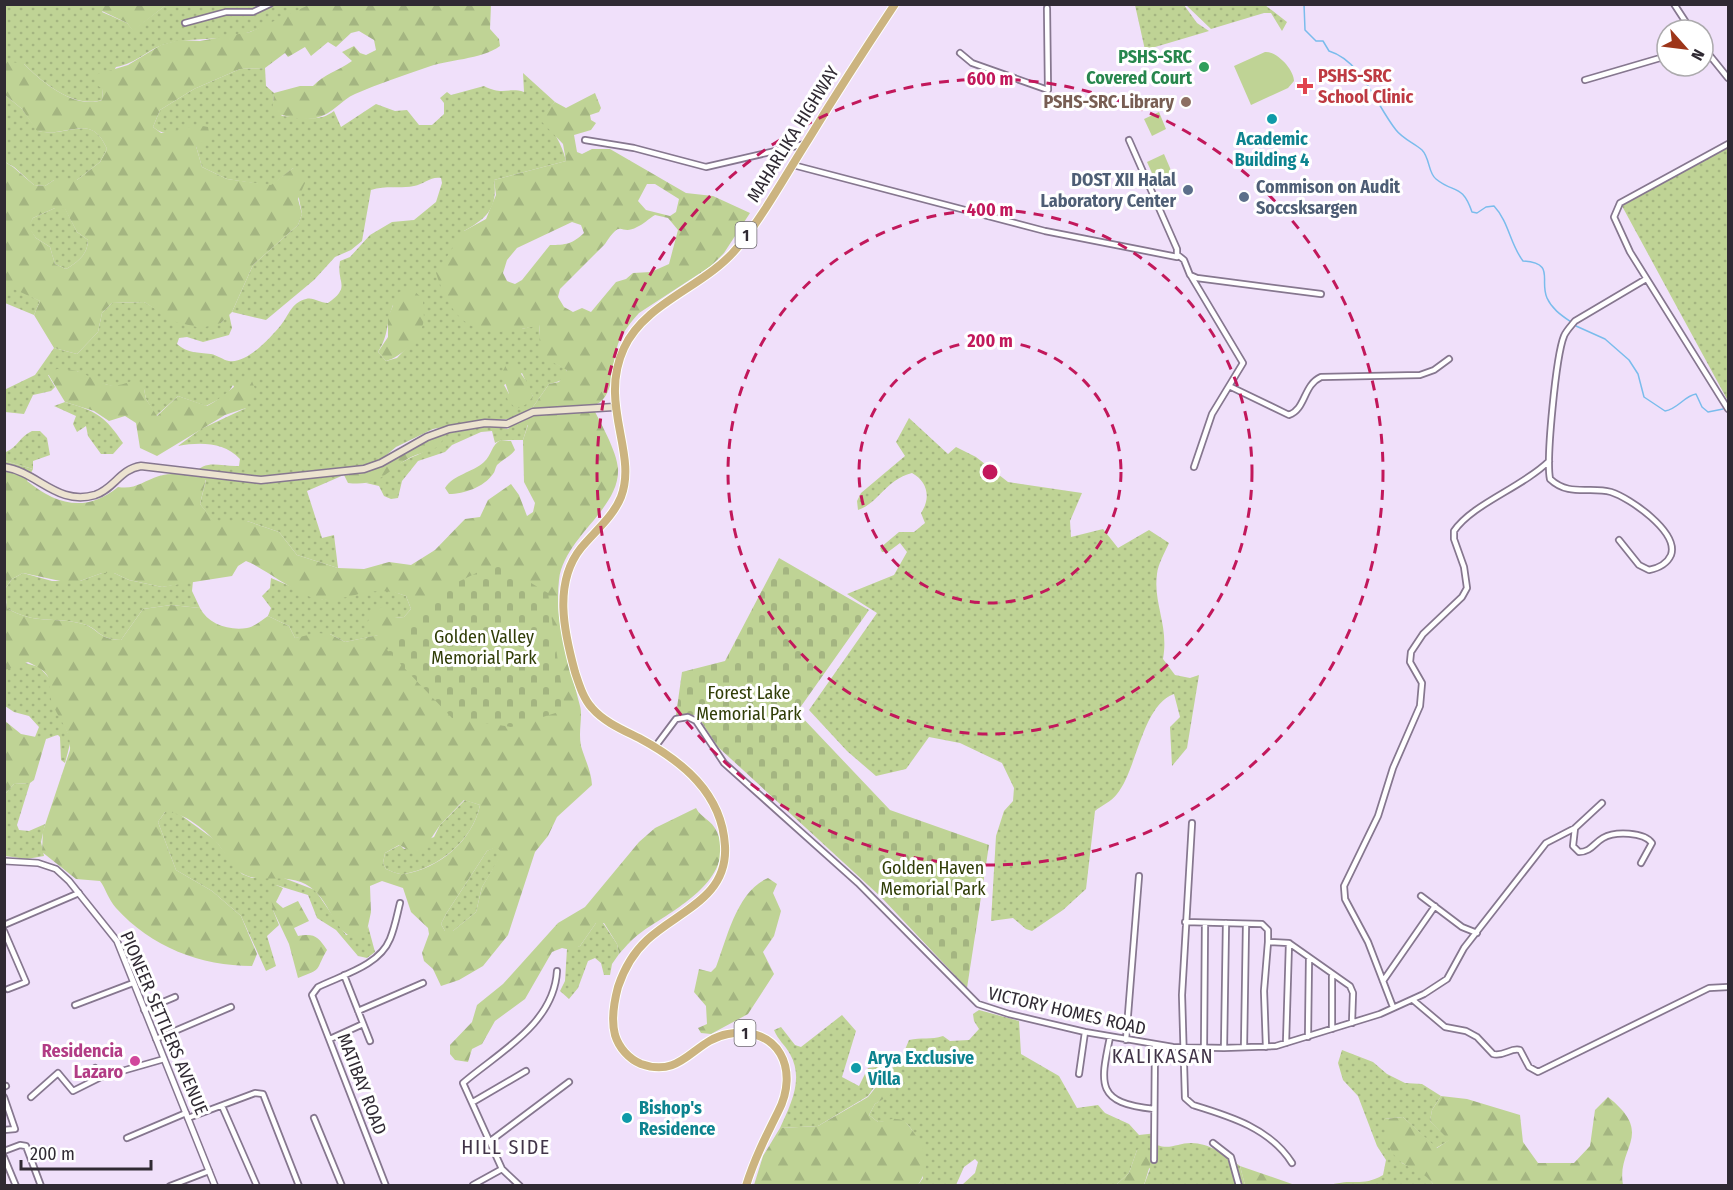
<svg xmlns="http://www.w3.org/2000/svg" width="1733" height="1190" viewBox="0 0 1733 1190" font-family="'Fira Sans Condensed',sans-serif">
  <defs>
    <pattern id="grass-dots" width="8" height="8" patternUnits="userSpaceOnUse" patternTransform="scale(1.5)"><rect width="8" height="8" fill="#bfd395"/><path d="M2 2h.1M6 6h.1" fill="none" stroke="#a4b581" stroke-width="1.8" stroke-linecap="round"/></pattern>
    <pattern id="forest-firs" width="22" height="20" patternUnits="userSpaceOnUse" patternTransform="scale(1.5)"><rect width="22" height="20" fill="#bfd395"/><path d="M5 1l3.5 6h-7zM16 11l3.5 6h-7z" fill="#a4b581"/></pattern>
    <pattern id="cemetery-stones" width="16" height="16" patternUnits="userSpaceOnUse" patternTransform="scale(1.5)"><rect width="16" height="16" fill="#bfd395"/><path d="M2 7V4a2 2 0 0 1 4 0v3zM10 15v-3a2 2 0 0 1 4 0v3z" fill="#a4b581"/></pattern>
  </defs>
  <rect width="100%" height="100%" fill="#f0e0fa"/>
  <path fill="url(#grass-dots)" fill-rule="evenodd" d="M5 5H106L102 12 127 23 133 30 166 5H311C285 17 258 32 230 37 208 40 186 38 166 44 149 48 138 63 116 67L103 89 102 100C74 109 42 82 24 64H5Z
    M1135 5H1184L1197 23 1209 31 1145 50Z
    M1186 5H1265L1287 22 1282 31 1271 13H1264L1211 29Z
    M265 68 266 86 274 93 273 105 282 116C300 116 317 124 334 111L341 127 376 104 395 111 407 110 419 125H432L444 114V103L440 98 447 92 451 95 484 86C503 96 508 87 524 92L523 73 555 102 545 114C552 131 562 143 566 161L494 180C498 208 487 218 464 231L522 329 540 324C538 346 546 361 567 369 565 380 559 382 549 384L533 407 511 419 474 421 433 429 396 447 383 458 307 491 322 538 334 535 338 568 297 555 279 532 247 521 214 522 200 504 206 480 193 475C206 458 220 467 239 466L240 459C224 442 200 442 178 446L201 429 246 408 233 385 227 395 206 406 178 396 156 416 146 399 144 389 117 387 95 382 77 371 48 375 55 387 51 391 33 395 24 414 5 412 4 390 35 375 54 348 77 354 98 332 102 313 112 303 144 302 160 311 221 323 229 314 232 328 229 335 203 342 187 337 179 338 177 344C189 354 197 352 211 354 217 355 223 360 229 361 247 364 270 338 281 325 289 315 291 303 306 299 314 297 319 303 328 303 352 286 336 284 340 261L350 257 370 235 392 222 414 220 436 202 442 183 441 178C431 176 424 184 414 186 399 189 386 185 371 190L362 241 351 250 335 257 314 280 266 320 232 312 253 265 298 225 302 214 293 168 271 186 227 179 202 167 196 146 185 129C173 134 164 136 153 127L160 110 194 89 240 69ZM393 305 413 341 397 358 386 361 378 352C389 335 386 323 393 305ZM522 373 533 397 509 394 504 385Z
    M5 95 22 109 38 131C70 138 91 111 107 149L100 162 77 180H54L45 186 34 185 14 167 5 162Z
    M1728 145V401L1622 206Z
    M55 208H65L77 232 88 240C88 254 78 262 66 269L55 264 50 247 36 238 28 227 33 218Z
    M8 284 40 301 34 315 5 303 4 285Z
    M65 402C96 411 105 416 123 443L113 454H101L88 436 86 426 77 432 73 424 76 416 54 406Z
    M909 418 948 454 956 447 976 457 1008 482 1082 493 1070 521 1071 537 1103 529 1118 548 1149 530 1169 543C1165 552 1158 564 1157 574 1153 604 1169 625 1163 659L1175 675 1190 678 1199 675 1187 748 1172 766 1170 727 1180 717 1174 694C1142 705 1137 770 1117 794 1112 801 1101 806 1095 811L1086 889 1063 910 1032 931 1026 929 1013 918 991 921 996 836 1004 811 1013 801 1014 788 1002 763 960 743 929 737 906 769 876 776 847 751 809 710 877 613 847 594 894 575 907 552 900 543 888 552H882L880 548 899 532H914L925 523 921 513C931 498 928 482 912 473 885 480 879 503 858 510L857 501 861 493 905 456 896 442Z
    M513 424H528L523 440H501L495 443 492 431 481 432 452 445 445 452 418 461 402 481 398 498 391 499 384 496 379 486 366 483C379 479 387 471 399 464 416 454 427 453 442 439L441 435 489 425 508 429Z
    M32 431H40L47 438 50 455 33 461V469L5 461 4 449 6 452C18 447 20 436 32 431Z
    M23 573 52 581H80L102 573H114L129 580 162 587 193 581 192 591 200 608 171 605 143 609 121 640C97 639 99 628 83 624 55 616 34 625 7 608L5 589 12 579Z
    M271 578 323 600 364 591H392L406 596 411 609 404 617 395 618 379 635 345 642 330 634 295 638 289 626 268 616 271 608 262 596 270 588Z
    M22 662 39 667 51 680V694L71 740 65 763 61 760 60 737 58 735C49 737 43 743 35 737L39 727 29 716 14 712 5 706 4 670Z
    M30 783 17 825 19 830 29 831 45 824 41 842 44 856 27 859 5 856V794L14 784Z
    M465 800 480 805C473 840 439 868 404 874 399 875 391 871 386 869L383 863 385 853 400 845 404 849 434 837 440 825Z
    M175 811 215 840 242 874 252 878 281 877 315 890 346 935H365L368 926 375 952 367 958 358 956 336 930 317 918 308 895 276 885 273 910 279 925 267 936 276 966 266 971 241 916 212 891 176 870 158 822 165 812Z
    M497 846 503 853 482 887 476 912 453 931H445L441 924 446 914 487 851Z
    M596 923H603L617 944 619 954 612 964 610 975H604L601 963 595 958 588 961 578 988 569 999 560 991 565 981 567 949 580 946Z
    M979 1010 1019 1021 1021 1054 1059 1076 1077 1108 1098 1105 1105 1113 1129 1124 1139 1135 1157 1133V1145C1170 1150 1178 1143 1191 1143 1209 1143 1226 1155 1240 1166L1245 1185H1144L1150 1169 1137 1150 1129 1173 1116 1185H962L975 1173 978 1162 975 1159 964 1167 956 1185H918L923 1178 913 1132C904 1115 893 1122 878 1122L869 1115 875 1104 890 1094 875 1086 868 1096 818 1126 780 1128C791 1104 804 1079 790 1054 785 1045 778 1040 774 1030L781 1027 795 1045 801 1047 842 1015 856 1031 842 1077 859 1086 868 1068 884 1066 892 1068 899 1064 909 1040C921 1037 931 1040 943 1036L950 1041 969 1040 979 1029 974 1021 973 1014Z
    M1342 1050 1373 1062 1387 1074 1405 1083 1422 1084 1441 1096 1432 1110 1430 1121 1450 1140 1436 1148 1403 1117 1384 1119 1402 1163 1425 1174 1434 1185 1327 1186C1353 1177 1361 1188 1383 1175L1386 1160 1377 1146 1358 1096 1343 1080 1338 1063Z"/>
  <path fill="url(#forest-firs)" fill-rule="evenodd" d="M106 4H166V5L133 31 127 23 102 11Z
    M311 4 491 5 490 29 499 39 500 46C481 60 448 59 425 68 402 76 378 84 355 94 341 100 333 114 316 118 305 121 283 116 272 112L274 93 300 86H313C324 74 338 71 352 61L342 52 354 46 360 53 366 55 376 50 374 40 359 31 351 33 336 47 328 42 311 56 305 47 288 57 285 53 265 68 240 69 194 89 160 110 153 127 161 133C177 133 192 123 208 127L210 138 196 146 202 167 227 179 271 185 293 168 305 183 298 199 302 214 298 225 253 265 232 312 221 323 201 328 176 322 144 302 112 303 102 313 98 332 77 354 54 348 34 315 40 301 5 285V162L13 167 34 185 45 186 54 180H77L100 162 107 149C91 111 69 138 37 131L22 109 5 95V64L6 61 24 64C42 82 75 110 102 100L103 89 95 84V75L128 65 161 45 179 40 200 41 250 32ZM55 208 65 209 77 232 88 240C88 254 78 262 66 269L55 264 50 247 36 238 29 227 33 218Z
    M595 93 601 108 599 112 590 115 591 120 596 123 591 130 574 135 577 152 582 154 592 149H610L686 193 713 196 750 213 724 253 711 266 639 313C631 322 622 333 618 344 611 364 616 400 592 406 600 422 617 451 618 469 620 509 564 537 559 580 554 624 570 664 580 706 583 716 578 731 581 746 585 760 591 770 592 785L557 817 548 836 535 852 508 935 483 966 459 980 441 986 433 969 424 961 422 953 429 934 428 928 411 912 403 888 382 881 370 886 371 912 366 935 355 939C333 929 331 906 315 891 294 870 264 884 245 875 232 869 225 851 215 841 204 829 182 811 165 812L158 822 176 870 212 891 241 916 257 954 252 966C201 966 151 947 116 908 108 899 106 889 100 881L76 879 42 852 43 831 70 750C71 731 61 723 54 707 43 684 62 678 28 662L5 670V461L33 469 27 481C57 505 86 513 118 487 135 490 143 481 159 476 174 472 191 474 206 479L200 504 214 521H247L279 532 297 555 338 568 364 569 389 562 411 565 435 550 465 519 480 517 488 500 511 484 519 495 527 516 533 512 535 503 524 482 523 440 528 425 513 424 511 419 533 407 549 384 559 382 567 370 539 355 540 325C481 340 455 331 436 273L464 231 486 219 496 195 494 180 566 161 563 144 542 122 544 114 555 102 566 108ZM647 184H655L679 199 676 212 670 216 646 210 638 201ZM655 215 668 218 678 230 669 264 651 272 633 273 626 279 616 282 591 312 582 308 573 312 564 307 558 297 560 289 605 244C623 216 619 237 637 227 644 224 648 219 655 215ZM572 222 581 225 584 233C572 244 566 245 550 245L522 280 515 284 507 281 503 273 507 260 517 248ZM246 561C265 568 303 600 324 600 356 600 369 583 406 596L411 609 404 617 395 618 392 611 381 607 372 614 367 623 378 635 345 642 330 634 317 633 295 638 289 626 268 616C262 620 254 627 247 628 229 631 208 624 200 608L171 605 143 609 121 640C97 639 98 628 83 624 55 616 34 625 7 608L5 589 12 579 23 573 65 582 80 581 102 573H114L129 580 162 587 232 576 238 566ZM464 800 480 805C473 840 439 869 404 874 399 875 391 871 386 869L383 863 385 853 399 845 415 853 424 849 440 825ZM497 847 502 853 482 887 476 912 453 931H445L441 924 446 914 487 851Z
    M412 289 423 299C423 307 425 317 423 324 419 340 401 357 386 361L378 352 388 337V317L399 292Z
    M514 364 529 385 533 397 525 405 516 409 507 399 509 394 502 373 506 365Z
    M57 369C63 370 71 369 77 371 101 380 105 392 132 381L144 389 146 399 157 416 178 396 207 406C226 396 232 386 250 376L255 389 246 408 225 415 157 456 140 448 136 423 125 416 109 421 94 411 65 402 48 374Z
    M441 435 443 439C438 451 426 451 416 455 401 460 390 474 376 480 367 484 357 484 348 483L344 475 388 463 424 439Z
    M501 440 511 441 515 450C510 457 503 459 497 465 495 468 495 472 493 474 484 487 464 494 449 494L445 488C454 474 472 473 484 462 492 455 491 445 501 440Z
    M5 721 21 734 46 739 34 780 30 783 14 784 5 794Z
    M696 808C701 818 712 820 717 832 737 879 673 910 643 931 634 937 626 946 619 954L617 944 604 923H596L580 946 571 950 562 948 552 952 525 999 495 1021 482 1044 472 1049 468 1062 455 1060 450 1054V1045L472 1022 477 1005 503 984 558 923 585 907 639 842 655 828Z
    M768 878 777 884 773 893 781 911 774 936 763 952 774 974 748 1014 711 1034 701 1033 698 1028 707 1024 706 1006 694 992 699 969 711 972 716 967C727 938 737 891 768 878Z
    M276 885 283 888 276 902 283 908 298 901 309 921 294 928 298 936C314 933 318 936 327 950 314 972 324 968 298 978L289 944 273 910 270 891Z
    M887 1081 891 1088 890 1095 875 1104 869 1115 878 1122C884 1122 891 1118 896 1119 905 1119 910 1127 914 1133 927 1152 931 1165 918 1185H754L763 1156 780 1128 818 1126 868 1097 880 1082Z
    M1441 1096 1467 1099 1520 1115 1523 1142 1538 1163H1574L1590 1146 1595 1110 1608 1097C1656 1135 1616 1147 1623 1185H1434C1423 1171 1418 1173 1404 1164 1388 1154 1385 1135 1384 1119L1403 1117 1437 1148 1449 1140 1430 1121 1432 1110Z
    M1143 1146 1151 1162 1144 1185H1116L1129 1173 1137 1150Z
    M1240 1166 1295 1185H1245Z"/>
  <path fill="url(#cemetery-stones)" d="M779 558 869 610 797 712 890 810 989 845 967 988 881 897 718 747 697 715H676L682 672 725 661Z
    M497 563 548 593 565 710 511 727 452 718 387 650 433 594Z"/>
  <path fill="#bfd395" d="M1265 52C1277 51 1294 70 1294 81L1288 88 1251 105 1234 66Z
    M1159 112 1166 129 1152 136 1144 119Z
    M1164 154 1173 175 1156 182 1147 162Z"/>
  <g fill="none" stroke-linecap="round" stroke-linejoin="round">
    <path stroke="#7abcec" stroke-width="1.5" d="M1304 4 1305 30 1316 41H1323L1329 51C1362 61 1376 105 1396 130 1403 139 1414 143 1422 150 1430 158 1428 173 1436 179 1454 194 1462 183 1472 212L1477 213 1486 207 1494 206C1509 222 1510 244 1523 261 1556 263 1539 280 1547 298 1552 309 1561 315 1571 322
      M1576 326 1605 339 1629 360 1638 374 1644 397 1665 411C1678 409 1684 396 1696 394L1702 407 1708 412 1723 409"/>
    <g stroke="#86778f" stroke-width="8">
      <path id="minor" d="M1674 4 1691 30
        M185 23 226 12H253L270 4
        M1703 47 1728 78
        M960 53 972 63 1048 90 1047 8
        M1585 80 1667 56
        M585 140 634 148 706 167 805 144
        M1728 144 1620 203 1614 217 1630 252 1728 409
        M793 165 1045 231 1177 257V249L1129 140
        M1179 256 1184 260 1190 275 1197 278 1321 294
        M1191 276 1243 363 1212 414 1194 467
        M1229 386 1289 415C1306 409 1303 385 1321 377L1420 375 1434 370 1449 359
        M1619 540 1639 565 1649 570C1659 568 1667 564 1671 555 1679 532 1630 498 1611 492 1590 486 1569 497 1550 479 1546 459 1556 356 1564 336 1566 331 1571 326 1575 321L1646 279
        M655 747 676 719 688 717 696 721 724 763 858 883 978 1004 1009 1014 1085 1032 1173 1047 1224 1048 1276 1046 1380 1014 1424 994 1447 979 1464 948 1546 843 1575 828 1602 803
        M1192 823 1182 995 1185 1098 1193 1105C1229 1116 1270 1128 1292 1163
        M1575 828 1573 846 1579 852C1591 852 1594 843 1603 838 1615 831 1644 832 1652 843L1641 863
        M1421 896 1462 927 1477 933
        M1185 922 1262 924 1268 930V942L1289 943 1350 986 1353 993 1352 1023
        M4 925 79 893
        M4 931 26 982 8 989
        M344 975 370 1041
        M1332 976V1029
        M1383 981 1435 906
        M1413 1000 1445 1027 1466 1031 1477 1037 1493 1054C1504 1057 1511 1047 1520 1050L1529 1067 1538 1072 1709 988 1728 987
        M75 1005 133 983
        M1393 1007 1368 942 1345 899 1344 886 1378 816 1393 768 1420 706 1422 683 1410 662 1411 652 1423 634 1462 597 1467 588 1464 567 1454 539V531C1472 504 1523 487 1549 461
        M144 1010 175 997
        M358 1011 423 983
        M1110 1037C1100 1085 1096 1103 1154 1109
        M1308 1037 1309 959
        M156 1039 231 1007
        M330 1039 363 1024
        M1126 1040 1139 876
        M1286 1043 1289 943
        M1244 1047 1246 925
        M1266 1047 1264 991 1268 942
        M1204 1048 1205 923
        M1224 1048 1226 923
        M1079 1074 1085 1032
        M101 1077 164 1059
        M4 1087 6 1086
        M4 1097 15 1129 4 1130
        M31 1097 58 1073 73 1091 101 1077 95 1068
        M473 1102 526 1071
        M222 1106 257 1186
        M188 1118 255 1093 263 1094 299 1186
        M314 1118 342 1186
        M127 1138 186 1113
        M489 1142 569 1082
        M1213 1143 1231 1157 1239 1186
        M4 1151 20 1145 26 1146 41 1186
        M4 1157 16 1186
        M1154 1160 1155 1045
        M473 1185 502 1169
        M170 1186 209 1171
        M386 1186 312 995 318 987C342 975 379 966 390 939 395 927 397 915 400 903
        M520 1186 502 1169 463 1083C499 1052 554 1024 557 971"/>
    </g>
    <g stroke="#86778f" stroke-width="8">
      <path id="tertiary" d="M4 861 38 863 56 869 69 881 117 941 215 1186"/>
    </g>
    <g stroke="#86778f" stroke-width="9">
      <path id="secondary" d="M4 467C38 472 57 506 95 495 114 489 120 469 141 466L261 480 364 469 381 463 427 437 449 429 485 423 507 424 533 412 614 407"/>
    </g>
    <g stroke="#fff" stroke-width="10">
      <path id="trunk" d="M746 1186C754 1160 766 1136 778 1112 800 1070 779 1025 728 1034 693 1040 683 1079 641 1064 629 1059 619 1048 615 1035 611 1020 614 1002 618 987 624 969 633 953 647 940 678 911 728 898 725 846 722 793 682 761 639 738 623 730 604 722 592 708 583 698 579 684 575 672 564 632 553 583 581 548 594 532 613 517 621 497 638 453 598 404 624 348 645 302 705 287 737 248 764 215 785 176 808 140 836 94 865 49 895 4"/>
    </g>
    <use href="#minor" stroke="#fff" stroke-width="4.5"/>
    <use href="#tertiary" stroke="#fff" stroke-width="5"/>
    <use href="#secondary" stroke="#ece3d0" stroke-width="6"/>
    <use href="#trunk" stroke="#ccb480" stroke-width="8"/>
  </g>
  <g fill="none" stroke="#c2185b" stroke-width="3" stroke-dasharray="10 8">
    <circle cx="990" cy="472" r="131"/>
    <circle cx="990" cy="472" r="262"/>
    <circle cx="990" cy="472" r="393"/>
  </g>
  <circle fill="#2e9e5b" stroke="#fff" stroke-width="2" cx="1204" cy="67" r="6"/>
  <path fill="#e0444e" stroke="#fff" stroke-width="2" d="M1302 77h6v6h6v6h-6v6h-6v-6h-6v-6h6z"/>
  <circle fill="#8d6e63" stroke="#fff" stroke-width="2" cx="1186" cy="102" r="6"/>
  <g fill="#0f9aa8" stroke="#fff" stroke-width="2">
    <circle cx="1272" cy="119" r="6"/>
    <circle cx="856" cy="1068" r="6"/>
    <circle cx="627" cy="1118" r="6"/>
  </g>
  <g fill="#5c6f8a" stroke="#fff" stroke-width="2">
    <circle cx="1188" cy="190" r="6"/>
    <circle cx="1244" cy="197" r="6"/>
  </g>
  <circle fill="#d1479c" stroke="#fff" stroke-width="2" cx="135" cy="1061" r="6"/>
  <g text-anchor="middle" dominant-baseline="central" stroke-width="6" stroke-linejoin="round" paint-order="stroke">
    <g fill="#fff" stroke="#6e6a70" stroke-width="1.5">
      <rect x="735.5" y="222" width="21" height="26" rx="4.5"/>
      <rect x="734.5" y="1020" width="21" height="26" rx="4.5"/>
    </g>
    <g font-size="16" font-weight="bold" fill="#302a33">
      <text x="746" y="235">1</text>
      <text x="745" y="1033">1</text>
    </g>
    <g font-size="18" font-weight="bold" fill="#27864d" stroke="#fff" text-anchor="end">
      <text x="1192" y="57">PSHS-SRC<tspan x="1192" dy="21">Covered Court</tspan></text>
    </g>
    <g font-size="18" font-weight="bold" fill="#be3a42" stroke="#fff" text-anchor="start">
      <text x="1318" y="76">PSHS-SRC<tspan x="1318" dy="21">School Clinic</tspan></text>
    </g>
    <g font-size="18" font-weight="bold" fill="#785e54" stroke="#fff" text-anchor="end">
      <text x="1174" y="102">PSHS-SRC Library</text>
    </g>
    <g font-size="18" fill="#302a33" stroke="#fff">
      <text transform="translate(793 134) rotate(-58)">MAHARLIKA HIGHWAY</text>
      <text transform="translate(1067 1011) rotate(13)">VICTORY HOMES ROAD</text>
      <text transform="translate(164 1023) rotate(67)">PIONEER SETTLERS AVENUE</text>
      <text transform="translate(362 1084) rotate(69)">MATIBAY ROAD</text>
    </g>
    <g font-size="18" font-weight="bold" fill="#0d838f" stroke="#fff" text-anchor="start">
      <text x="1272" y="139" text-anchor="middle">Academic<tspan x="1272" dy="21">Building 4</tspan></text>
      <text x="868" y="1058">Arya Exclusive<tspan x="868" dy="21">Villa</tspan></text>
      <text x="639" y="1108">Bishop's<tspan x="639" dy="21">Residence</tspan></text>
    </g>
    <g font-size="18" font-weight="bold" fill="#4e5e75" stroke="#fff" text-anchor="end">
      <text x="1176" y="180">DOST XII Halal<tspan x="1176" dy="21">Laboratory Center</tspan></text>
      <text x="1256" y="187" text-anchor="start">Commison on Audit<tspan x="1256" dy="21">Soccsksargen</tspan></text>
    </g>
    <g font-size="18" fill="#303d07" stroke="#fff">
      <text x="484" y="637">Golden Valley<tspan x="484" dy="21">Memorial Park</tspan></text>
      <text x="749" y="693">Forest Lake<tspan x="749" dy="21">Memorial Park</tspan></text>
      <text x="933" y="868">Golden Haven<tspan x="933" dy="21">Memorial Park</tspan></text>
    </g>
    <g font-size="18" font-weight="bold" fill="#b23c85" stroke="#fff" text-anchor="end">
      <text x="123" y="1051">Residencia<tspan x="123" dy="21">Lazaro</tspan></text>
    </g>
    <g font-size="20" letter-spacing="1.5" fill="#413448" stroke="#fff">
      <text x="1163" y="1056">KALIKASAN</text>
      <text x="506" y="1147">HILL SIDE</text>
    </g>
  </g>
  <circle cx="990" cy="472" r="9" fill="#c2185b" stroke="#fff" stroke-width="3"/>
  <g font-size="18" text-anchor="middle" font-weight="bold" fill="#c2185b" stroke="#fff" stroke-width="6" stroke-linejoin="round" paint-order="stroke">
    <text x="990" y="85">600 m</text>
    <text x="990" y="216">400 m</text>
    <text x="990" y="347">200 m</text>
  </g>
  <rect width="1733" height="1190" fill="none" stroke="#302a33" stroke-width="12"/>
  <g transform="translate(1685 48) rotate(118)"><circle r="28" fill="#ffffff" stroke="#acaaad" stroke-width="1.5"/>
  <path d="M0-4.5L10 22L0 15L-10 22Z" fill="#9d3519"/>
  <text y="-9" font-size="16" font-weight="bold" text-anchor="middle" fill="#302a33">N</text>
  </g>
  <path d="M21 1160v9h130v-9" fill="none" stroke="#302a33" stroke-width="3"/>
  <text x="30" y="1160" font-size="18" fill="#302a33" stroke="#ffffff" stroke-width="4.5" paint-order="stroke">200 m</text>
</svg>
